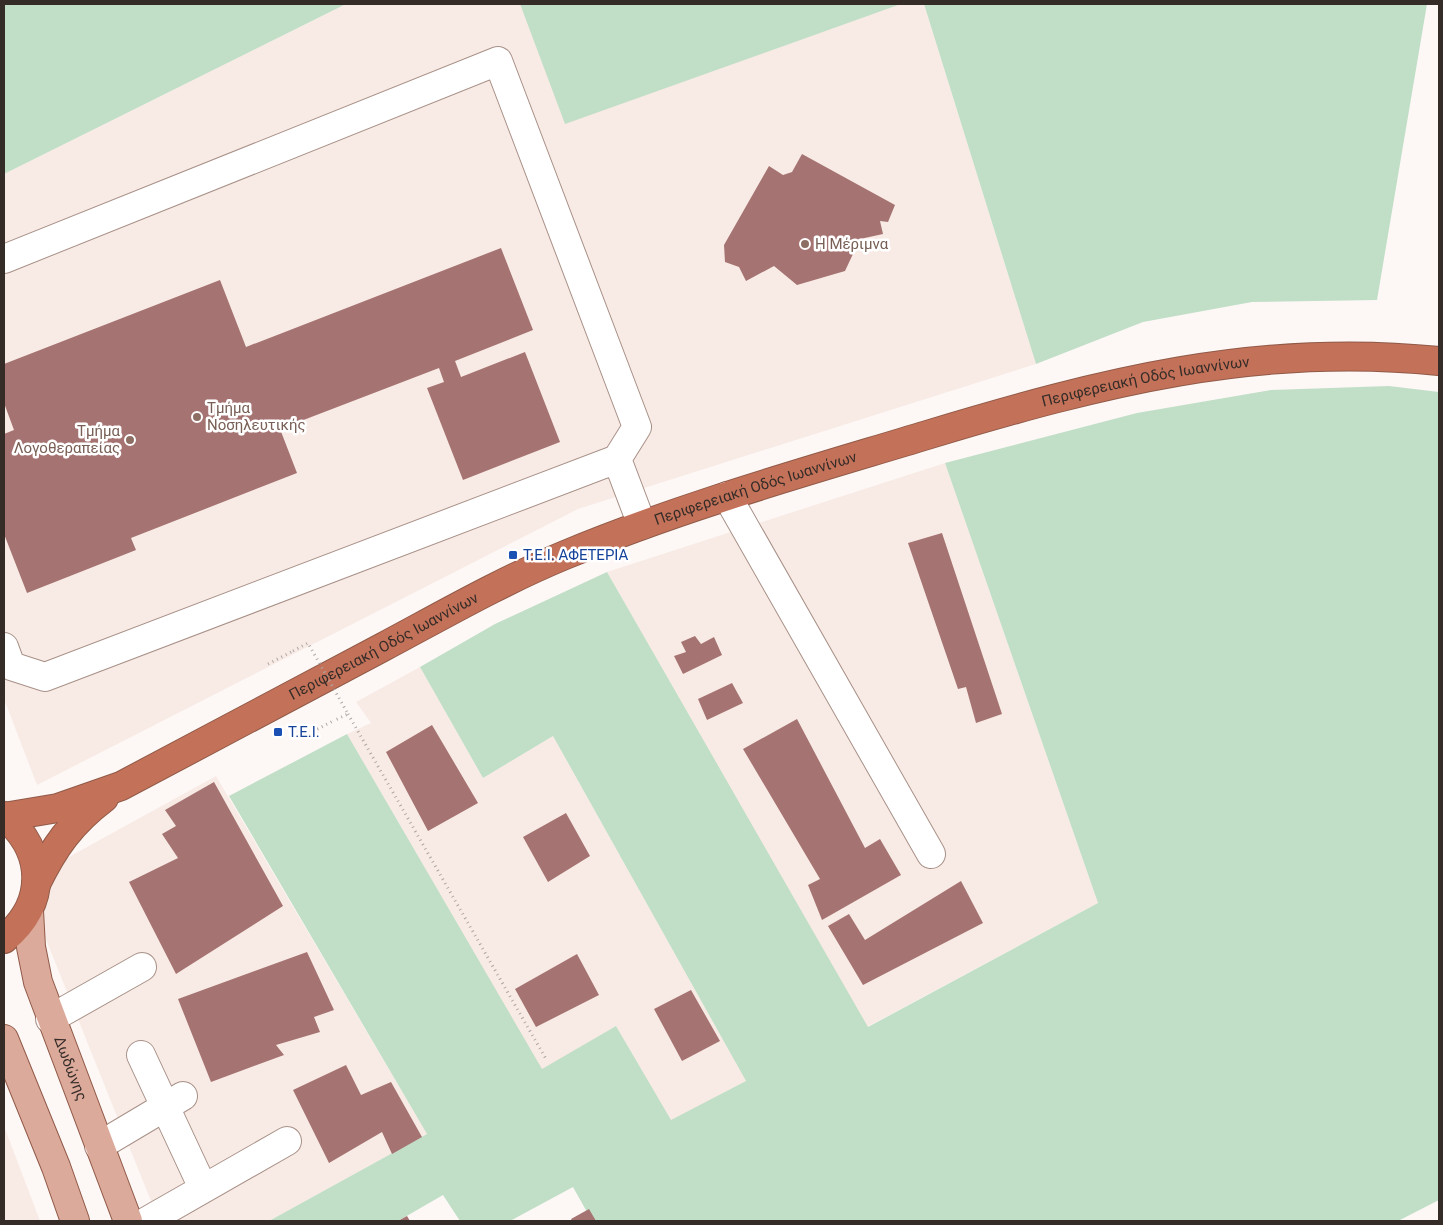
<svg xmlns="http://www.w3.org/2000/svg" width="1443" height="1225" viewBox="0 0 1443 1225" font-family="Roboto,sans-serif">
  <rect width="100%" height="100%" fill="#fdf8f6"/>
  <path fill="#f8ebe5" d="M346 4H520L565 123 901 4H924L1036 364 578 509 37 785 4 699V174Z
    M945 463 1098 903 867 1027 607 572Z
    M420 667 483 778 553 736 746 1081 671 1121 616 1026 542 1070 347 734 371 723 356 702Z
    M216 776 427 1134 269 1221H159L39 922 46 884 67 858Z
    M4 1126 40 1221H4Z"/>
  <path fill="#c1dec7" d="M4 4H346L4 174Z
    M520 4H901L565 124Z
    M924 4H1427L1377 300 1252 302 1143 322 1036 364Z
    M1389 386 1439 392V1200L1398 1221H592L573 1187 510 1221H460L443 1195 398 1221H269L427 1134 229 796 347 734 542 1069 616 1026 671 1120 746 1081 553 736 483 778 420 667 495 624 607 572 868 1027 1098 903 945 463 1137 413 1271 390Z"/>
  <path fill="#a57371" d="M802 154 895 205 888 222 880 221 883 234 860 239 845 271 797 285 774 266 746 281 739 267 725 262 724 245 769 166 783 175 792 172Z
    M501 248 533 330 455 361 461 377 525 352 560 442 463 480 427 388 444 382 439 368 280 429 297 473 131 538 136 550 27 593 4 534V434L14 430 4 403V364L220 280 246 347Z
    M942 533 1002 714 976 723 966 687 958 689 908 543Z
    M695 636 701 644 714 637 722 655 683 674 674 656 686 652 681 642Z
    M732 683 743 703 707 720 698 699Z
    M797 719 865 848 880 839 901 875 822 920 808 885 820 879 743 749Z
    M432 725 478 803 428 831 386 752Z
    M214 782 283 906 176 974 129 882 178 858 162 834 176 826 165 810Z
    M566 813 590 856 548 882 523 837Z
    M961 881 983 923 863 985 828 926 849 914 865 940Z
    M307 952 334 1010 314 1017 320 1032 276 1045 284 1055 211 1082 178 999Z
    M577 954 599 995 536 1027 515 989Z
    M691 990 720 1041 682 1061 654 1009Z
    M346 1065 361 1095 391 1082 422 1137 392 1154 382 1132 329 1163 293 1090Z
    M589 1209 596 1221H572L571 1219Z
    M407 1216 410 1221H398Z"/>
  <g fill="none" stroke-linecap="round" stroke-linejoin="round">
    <g stroke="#a89188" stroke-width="30">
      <path id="minor" d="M4 259 498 61 637 427 617 459 642 525
        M727 496 931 854
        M4 647 11 666 45 677 617 459
        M50 1019 142 967
        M141 1055 203 1188
        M99 1146 183 1096
        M147 1221 287 1141"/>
    </g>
    <g stroke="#915a48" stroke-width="30">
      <g id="major">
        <path id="s1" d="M29 911 31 947 38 982 128 1221"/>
        <path d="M4 1039 56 1167 75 1221"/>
      </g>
    </g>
    <g stroke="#915a48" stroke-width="30">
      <g id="highway">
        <path d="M4 816C47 852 47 904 4 939"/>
        <path id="s2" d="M4 817 58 808 121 786C208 740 295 693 383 647 443 615 502 581 565 555 683 506 805 472 927 435 1099 383 1258 342 1439 361"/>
        <path d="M36 884C54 847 71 823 104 798"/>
      </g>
    </g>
    <path stroke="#aea7a5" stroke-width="3" stroke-dasharray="1 4" stroke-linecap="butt" d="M268 664 293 651
      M348 714 546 1059
      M304 736 333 721"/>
    <use href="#minor" stroke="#fff" stroke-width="28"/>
    <use href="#major" stroke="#dbaa9b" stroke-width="28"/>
    <use href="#highway" stroke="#c37259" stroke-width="28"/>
    <path stroke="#aea7a5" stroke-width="3" stroke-dasharray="1 4" stroke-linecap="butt" d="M293 651 308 643 348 714 333 721"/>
  </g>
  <g fill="#8d6e63" stroke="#fff" stroke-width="2">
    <circle cx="805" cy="244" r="5"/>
    <circle cx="197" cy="417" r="5"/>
    <circle cx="130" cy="440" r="5"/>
  </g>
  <g fill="#1a4fb4" stroke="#fff" stroke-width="2">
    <rect x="508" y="550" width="10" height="10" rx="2.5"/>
    <rect x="273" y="727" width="10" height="10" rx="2.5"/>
  </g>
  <g text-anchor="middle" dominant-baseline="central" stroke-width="5" stroke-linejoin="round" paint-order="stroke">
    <g font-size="15" fill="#785e54" stroke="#fff" text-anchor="start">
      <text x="815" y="244">Η Μέριμνα</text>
      <text x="207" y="408">Τμήμα<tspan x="207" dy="17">Νοσηλευτικής</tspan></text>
      <text x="120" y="431" text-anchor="end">Τμήμα<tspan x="120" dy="17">Λογοθεραπείας</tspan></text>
    </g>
    <g font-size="15" fill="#352c28" stroke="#fff">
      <text stroke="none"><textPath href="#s2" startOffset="1229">Περιφερειακή Οδός Ιωαννίνων</textPath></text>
      <text stroke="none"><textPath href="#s2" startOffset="824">Περιφερειακή Οδός Ιωαννίνων</textPath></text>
      <text stroke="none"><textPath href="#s2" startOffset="419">Περιφερειακή Οδός Ιωαννίνων</textPath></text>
      <text stroke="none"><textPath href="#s1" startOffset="164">Δωδώνης</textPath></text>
    </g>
    <g font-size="15" fill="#164399" stroke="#fff" text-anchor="start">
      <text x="523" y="555">Τ.Ε.Ι. ΑΦΕΤΕΡΙΑ</text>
      <text x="288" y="732">Τ.Ε.Ι.</text>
    </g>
  </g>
  <rect width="1443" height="1225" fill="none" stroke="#352c28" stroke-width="10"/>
</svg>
